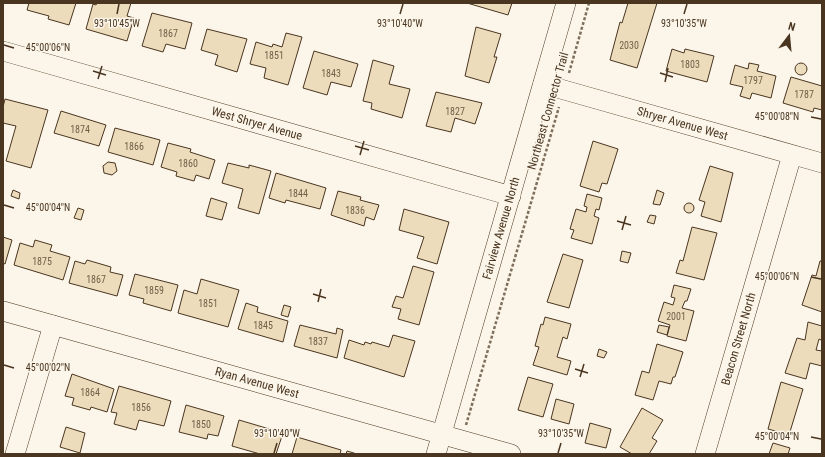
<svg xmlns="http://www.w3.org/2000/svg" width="825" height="457" viewBox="0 0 825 457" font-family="'Roboto Condensed',sans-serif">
  <rect width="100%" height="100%" fill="#fbf6e9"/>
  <path fill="#ecdcbc" stroke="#4a3520" d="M29 3H76L69 25 48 19 49 16 27 10Z
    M97 3H131L127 16 134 18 127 41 86 29 93 4 96 5Z
    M467 3H512L508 15Z
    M628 3H657L637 68 610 60 620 22 622 23Z
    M152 13 192 23 185 49 166 44 163 52 142 46Z
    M476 27 501 34 494 57H497L489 83 465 76Z
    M207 29 247 39 237 72 215 65 218 55 201 50Z
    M286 33 302 37 288 85 264 78 266 68 250 64 256 42 272 47 273 44 282 47Z
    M672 49 684 53 685 49 714 56 707 82 666 71Z
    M314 51 358 64 351 87 331 82 327 95 303 88Z
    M373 60 394 66 389 84 410 89 402 118 371 109 372 103 363 101Z
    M795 69a6 6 0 1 1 12 0a6 6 0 1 1-12 0Z
    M749 63 759 65 757 71 776 76 771 98 752 93 750 99 740 96 743 87 730 84 735 65 748 69Z
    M791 77 822 86V110L814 108 813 112 783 103Z
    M436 92 482 103 475 124 455 118 451 132 426 126Z
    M5 99 48 110 31 168 6 161 16 126 3 123V107Z
    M61 111 106 125 99 146 54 133Z
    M115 128 160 140 153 165 108 152Z
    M593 141 618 149 607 184 602 183 599 192 580 186Z
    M168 143 191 149 190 152 215 160 209 179 196 175 194 181 176 176 177 172 161 167Z
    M108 162 115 163 117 171 112 175 104 173 103 166Z
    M228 163 249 168V165L271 171 259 214 238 208 243 189 222 183Z
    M710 166 733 173 721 222 701 216 705 202 699 200Z
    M276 173 326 188 320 209 286 200 285 203 269 198Z
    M13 190 20 193 19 199 11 196Z
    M657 190 664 193 660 205 653 204Z
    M338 191 361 197 360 200 379 205 374 220 366 217 364 226 331 215Z
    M587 194 602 198 599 210 596 209 594 216 599 218 592 244 571 238 574 230 570 229 576 209 586 212 587 207 584 206Z
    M211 198 227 203 222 220 206 216Z
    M684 208a5 5 0 1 1 10 0a5 5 0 1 1-10 0Z
    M78 208 84 210 81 220 74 218Z
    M404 209 449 222 437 264 417 258 424 237 399 230Z
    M650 215 656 216 654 224 647 222Z
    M692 227 717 233 704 280 676 273 680 260 683 261Z
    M3 237 12 240 5 264 3 263Z
    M35 240 52 245 50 251 70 257 63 280 14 265 20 243 33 247Z
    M622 251 631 253 628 263 620 261Z
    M563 254 583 260 569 308 547 302Z
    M87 260 111 267 110 272 123 275 117 296 69 283 75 261 85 264Z
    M820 261H822V312L802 305 812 275 816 276Z
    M413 266 434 272 419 325 398 319 401 309 392 307 396 296 403 298Z
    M135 274 178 285 171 311 143 303 144 299 129 295Z
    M201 279 239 290 228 327 178 313 184 290 197 294Z
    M674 285 691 289 687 301H685L682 308 694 311 686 341 667 336 670 325 658 321 664 302 673 305 675 298 671 297Z
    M246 303 258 307 257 312 288 321 283 342 238 329Z
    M284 305 291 307 288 317 281 315Z
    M545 317 571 324 567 339 563 337 557 357 571 361 567 375 533 365 539 347 535 346 541 324 543 325Z
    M808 322 822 326V338L821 340 819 339 816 350 822 351V366L810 363 806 379 785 373 797 338 805 340Z
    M300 325 336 334 337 328 343 330 337 358 294 346Z
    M659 325 669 327 667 335 657 332Z
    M393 335 415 341 404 377 344 358 349 340 364 345 365 342 371 344 372 342 389 347Z
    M657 344 683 352 675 377H673L671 384 659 381 653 400 635 395 642 371 649 373Z
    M599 349 607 352 604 358 597 356Z
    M72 374 114 389 107 412 91 407 90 410 72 405 74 398 65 396Z
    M528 377 553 384 543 417 518 410Z
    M781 382 803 389 789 435 768 429Z
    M119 386 171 401 164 426 139 420 136 430 114 424 117 413 111 412Z
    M556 399 574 404 569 424 551 419Z
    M186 405 224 416 218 436 208 434 207 439 179 432Z
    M642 408 663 420 652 438 657 441 649 454H632L620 447Z
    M239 420 283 433 276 454H260L232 446Z
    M590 423 611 429 606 448 585 443Z
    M66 427 85 433 80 453 60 447Z
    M297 437 341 450 340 454H292Z
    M773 443 790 448 788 454H769Z
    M347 451 357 454H346Z"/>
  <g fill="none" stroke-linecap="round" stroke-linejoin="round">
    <g stroke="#4a3520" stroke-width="20">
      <g id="minor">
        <path id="s1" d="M3 51 511 196"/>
        <path id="s2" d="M543 84 822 163"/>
        <path id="s3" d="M3 311 511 454"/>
        <path d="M15 454 53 325"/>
        <path id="s4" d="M436 454 566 3"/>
        <path id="s5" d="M705 454 792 155"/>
      </g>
    </g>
    <path stroke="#7f6f5c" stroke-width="2.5" stroke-dasharray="3 2" stroke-linecap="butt" d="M569 73 589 3
      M466 425 559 107"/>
    <use href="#minor" stroke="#fbf6e9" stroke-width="19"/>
  </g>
  <path fill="none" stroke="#4a3520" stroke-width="1.5" d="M117 14 119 4M400 14 403 4M684 14 687 4M4 45 14 48M93 71 106 75M660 73 673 77M98 79 102 66M665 82 668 68M811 117 821 119M355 146 369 150M360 155 364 141M4 205 14 208M617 221 631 225M622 230 626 216M811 277 821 279M313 294 326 298M318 302 321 289M4 365 14 368M575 369 588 373M580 377 584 364M811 437 821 439M274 453 277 443M558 453 561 443"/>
  <g text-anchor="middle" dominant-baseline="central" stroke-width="3" stroke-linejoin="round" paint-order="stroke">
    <g font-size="10" fill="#725f47">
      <text x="168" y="33">1867</text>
      <text x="629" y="45">2030</text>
      <text x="274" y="55">1851</text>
      <text x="690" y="64">1803</text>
      <text x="331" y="73">1843</text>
      <text x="753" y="80">1797</text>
      <text x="804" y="94">1787</text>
      <text x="455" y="111">1827</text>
      <text x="80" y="129">1874</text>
      <text x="134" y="146">1866</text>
      <text x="188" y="163">1860</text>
      <text x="298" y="193">1844</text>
      <text x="355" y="210">1836</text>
      <text x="42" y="261">1875</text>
      <text x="96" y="279">1867</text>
      <text x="154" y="290">1859</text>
      <text x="208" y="303">1851</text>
      <text x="676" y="316">2001</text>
      <text x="263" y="325">1845</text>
      <text x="318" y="341">1837</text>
      <text x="90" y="392">1864</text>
      <text x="141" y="407">1856</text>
      <text x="201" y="424">1850</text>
    </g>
    <g font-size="12" fill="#4a3520" stroke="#fbf6e9">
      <text transform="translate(548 111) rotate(-74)">Northeast Connector Trail</text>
      <text stroke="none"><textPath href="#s1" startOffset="264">West Shryer Avenue</textPath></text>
      <text stroke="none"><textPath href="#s2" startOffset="145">Shryer Avenue West</textPath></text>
      <text stroke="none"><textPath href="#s4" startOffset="235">Fairview Avenue North</textPath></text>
      <text stroke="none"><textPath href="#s5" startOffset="120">Beacon Street North</textPath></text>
      <text stroke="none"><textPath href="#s3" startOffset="264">Ryan Avenue West</textPath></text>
    </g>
  </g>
  <g font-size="10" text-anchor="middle" fill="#4a3520" stroke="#fbf6e9" stroke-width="3" stroke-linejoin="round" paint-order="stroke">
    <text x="117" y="27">93°10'45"W</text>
    <text x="400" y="27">93°10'40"W</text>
    <text x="684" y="27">93°10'35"W</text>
    <text x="48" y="51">45°00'06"N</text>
    <text x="777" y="120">45°00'08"N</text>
    <text x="48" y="211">45°00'04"N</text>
    <text x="777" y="280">45°00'06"N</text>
    <text x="48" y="371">45°00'02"N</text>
    <text x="277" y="437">93°10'40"W</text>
    <text x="561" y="437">93°10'35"W</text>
    <text x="777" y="440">45°00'04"N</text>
  </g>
  <rect width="825" height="457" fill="none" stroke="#4a3520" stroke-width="8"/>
  <g transform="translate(789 36) rotate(16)" stroke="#fbf6e9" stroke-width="3" paint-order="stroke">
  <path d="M0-3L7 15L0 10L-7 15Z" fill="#4a3520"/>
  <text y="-6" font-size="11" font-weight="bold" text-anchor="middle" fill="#4a3520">N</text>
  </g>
</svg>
